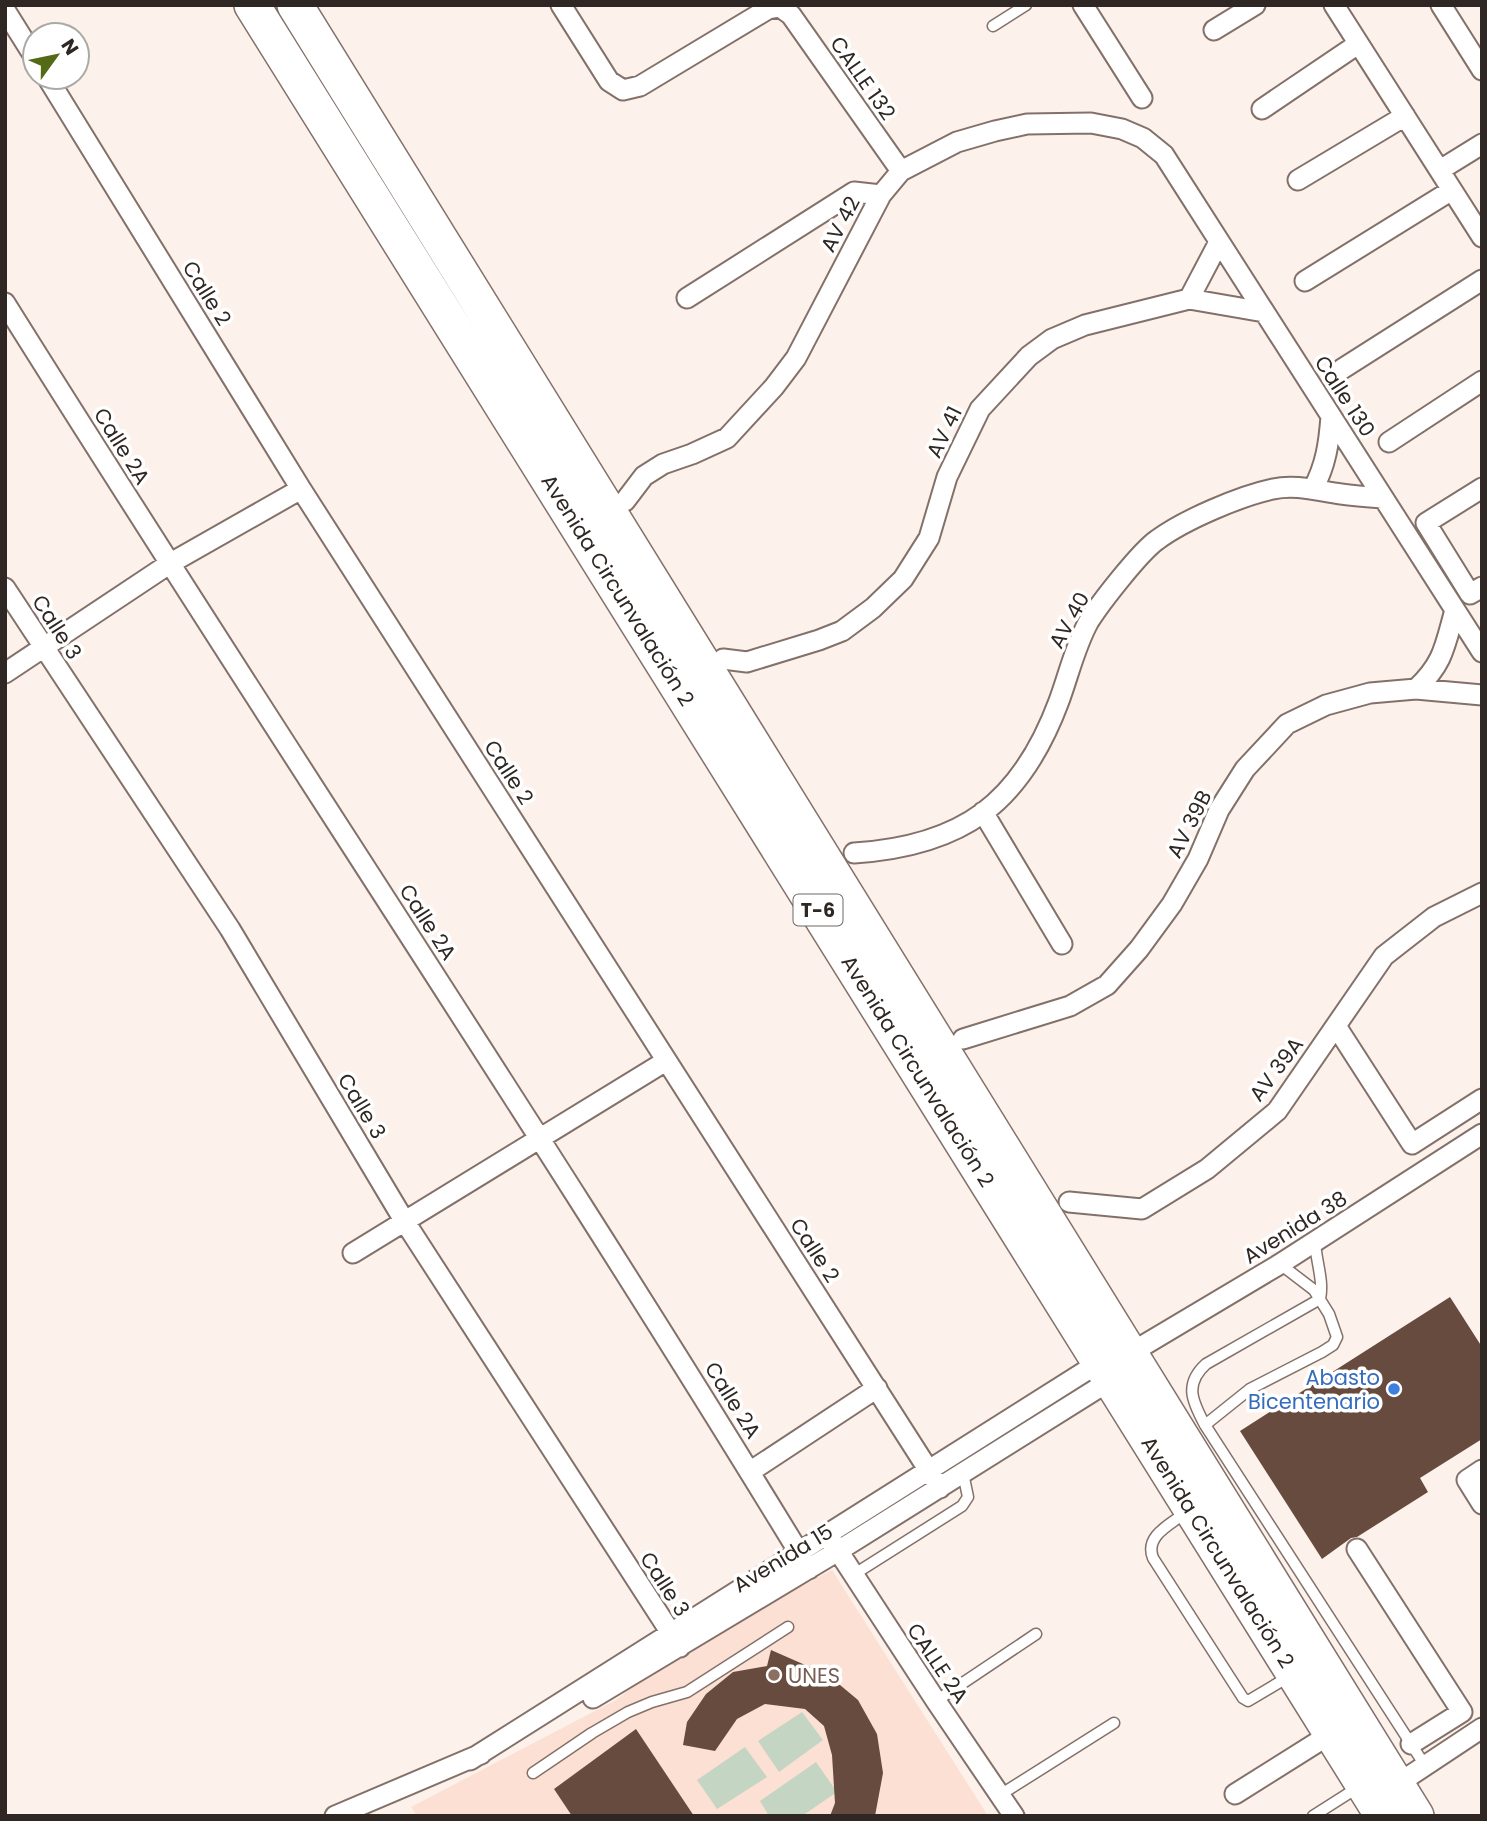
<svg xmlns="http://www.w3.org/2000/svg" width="1487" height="1821" viewBox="0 0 1487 1821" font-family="Poppins,sans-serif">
  <rect width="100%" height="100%" fill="#fdf1eb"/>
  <path fill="#fce0d3" d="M832 1570 988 1816H417L411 1807 616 1700 681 1650Z"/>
  <path fill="#c5d5c4" d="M802 1712 823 1740 779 1772 758 1741Z
    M745 1747 767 1777 717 1809 697 1780Z
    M816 1762 837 1792 802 1816H769L760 1801Z"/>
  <path fill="#664b3e" d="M1450 1297 1482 1347V1439L1420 1478 1428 1492 1357 1537 1351 1538 1322 1559 1240 1431Z
    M771 1650 828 1675 858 1700 877 1734 883 1773 875 1816H830L835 1803 832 1755 824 1726 805 1709 765 1704 737 1719 715 1751 683 1745 687 1722 706 1694 733 1672 767 1666Z
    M636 1729 694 1816H572L554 1789Z"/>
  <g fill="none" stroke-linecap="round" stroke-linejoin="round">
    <g stroke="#837169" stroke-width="13">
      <path id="lane" d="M993 26 1026 5
        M1315 1242C1316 1261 1324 1281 1320 1299L1206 1364C1184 1384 1192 1401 1205 1425L1424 1764
        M1205 1425 1250 1389 1322 1352 1333 1345 1337 1337 1329 1314 1314 1290 1280 1264
        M1188 1511C1172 1524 1144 1535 1153 1558L1243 1698 1248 1701 1290 1676
        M853 1575 962 1506 968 1497 963 1473
        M936 1701 1036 1634
        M533 1773 592 1733 628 1712 652 1702 687 1692 788 1627
        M1000 1795 1114 1723
        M1313 1816 1357 1788"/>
    </g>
    <g stroke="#837169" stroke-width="23">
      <path id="street" d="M561 5 609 81 623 90 640 86 768 9 780 7 791 15 901 171
        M1083 5 1142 98
        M1334 5 1482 237
        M1441 5 1482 70
        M5 10 35 58
        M1214 30 1255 5
        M47 77 301 489 940 1488
        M1262 109 1358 44
        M1440 170 1482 144
        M1298 180 1405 116
        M1305 281 1452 190
        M687 298 854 192 881 195
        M1189 299 1219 242
        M5 303C270 727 549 1142 809 1569
        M1342 369 1482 280
        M1389 442 1482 381
        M1482 488 1426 523 1470 594 1482 587
        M1313 489C1326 465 1329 443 1331 416
        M625 501 644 476 663 464 692 454 727 438 774 387 796 358 881 195 901 171 957 142 995 131 1027 124 1091 123 1122 129 1143 138 1164 155 1482 652
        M5 588 230 929 405 1222 680 1647
        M723 659 747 662 819 640 842 631 873 608 903 579 929 538 947 477 980 409 1029 356 1052 339 1085 325 1189 299 1264 312
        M5 673 169 564 301 489
        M1416 689C1444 663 1445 645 1455 610
        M983 812 1062 944
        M854 853C963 846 1021 803 1059 701 1069 674 1075 646 1089 621 1101 602 1140 552 1157 540 1184 520 1240 496 1273 489 1296 484 1318 491 1341 494 1355 496 1369 497 1383 498
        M1336 1026 1412 1144 1482 1099
        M963 1039 1070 1006 1107 985 1139 949 1172 904 1198 859 1219 810 1245 769 1287 724 1326 705 1370 693 1416 689 1482 695
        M1069 1202 1142 1209 1207 1169 1277 1111 1384 956 1434 917 1482 893
        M353 1253 666 1061
        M1482 1470 1467 1480 1482 1504
        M751 1471 877 1388
        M833 1543 936 1701 1014 1816
        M1357 1549 1462 1712 1411 1744
        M593 1698 838 1551 1111 1380 1116 1372
        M470 1760 1100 1362 1129 1354 1280 1264 1482 1134
        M1396 1785 1482 1728
        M1235 1794 1332 1733
        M335 1816 481 1754"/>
    </g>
    <g stroke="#837169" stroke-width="38">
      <path id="highway" d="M252 5 1383 1816
        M295 5 1416 1816"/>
    </g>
    <use href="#lane" stroke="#fff" stroke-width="10"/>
    <use href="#street" stroke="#fff" stroke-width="19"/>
    <use href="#highway" stroke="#fff" stroke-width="35"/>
  </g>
  <circle fill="#3f7fe0" stroke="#fff" stroke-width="2.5" cx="1394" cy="1389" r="7"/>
  <circle fill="#8d6e63" stroke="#fff" stroke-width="2.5" cx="774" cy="1675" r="7"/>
  <g text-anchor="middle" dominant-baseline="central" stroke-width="7" stroke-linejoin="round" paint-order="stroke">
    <rect fill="#fff" stroke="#6d6865" stroke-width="2" x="793.5" y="894.5" width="49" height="31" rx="5"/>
    <g font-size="19" font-weight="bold" fill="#2e2723">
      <text x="818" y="910">T-6</text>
    </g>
    <g font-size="21" fill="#2e2723" stroke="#fff">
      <text transform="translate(863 78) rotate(55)">CALLE 132</text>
      <text transform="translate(840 224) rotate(-62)">AV 42</text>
      <text transform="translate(207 293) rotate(58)">Calle 2</text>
      <text transform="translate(1345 396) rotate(57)">Calle 130</text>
      <text transform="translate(944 432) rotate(-64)">AV 41</text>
      <text transform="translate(122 446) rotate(58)">Calle 2A</text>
      <text transform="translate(618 590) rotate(58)">Avenida Circunvalación 2</text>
      <text transform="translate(1069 620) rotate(-61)">AV 40</text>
      <text transform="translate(57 627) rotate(57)">Calle 3</text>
      <text transform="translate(509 772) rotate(57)">Calle 2</text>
      <text transform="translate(1189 824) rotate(-63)">AV 39B</text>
      <text transform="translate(428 922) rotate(57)">Calle 2A</text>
      <text transform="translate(1276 1069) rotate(-53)">AV 39A</text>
      <text transform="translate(918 1071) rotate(58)">Avenida Circunvalación 2</text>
      <text transform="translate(362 1106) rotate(59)">Calle 3</text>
      <text transform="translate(1295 1227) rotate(-32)">Avenida 38</text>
      <text transform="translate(815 1250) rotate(57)">Calle 2</text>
      <text transform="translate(733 1400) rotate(58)">Calle 2A</text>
      <text transform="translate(1218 1552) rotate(58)">Avenida Circunvalación 2</text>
      <text transform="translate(783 1558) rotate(-31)">Avenida 15</text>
      <text transform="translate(665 1584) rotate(57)">Calle 3</text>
      <text transform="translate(938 1663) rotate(56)">CALLE 2A</text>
    </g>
    <g font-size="21" fill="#366cbe" stroke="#fff" text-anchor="end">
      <text x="1380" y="1377">Abasto<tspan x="1380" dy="24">Bicentenario</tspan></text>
    </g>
    <g font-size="21" fill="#785e54" stroke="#fff" text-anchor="start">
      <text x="788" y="1675">UNES</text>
    </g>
  </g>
  <rect width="1487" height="1821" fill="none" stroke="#2e2723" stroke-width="14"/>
  <g transform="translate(56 56) rotate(57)"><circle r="33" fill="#ffffff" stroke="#aba9a7" stroke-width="2"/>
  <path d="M0-5L12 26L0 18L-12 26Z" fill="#556a17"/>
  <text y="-10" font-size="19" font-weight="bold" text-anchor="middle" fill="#2e2723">N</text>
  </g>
</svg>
